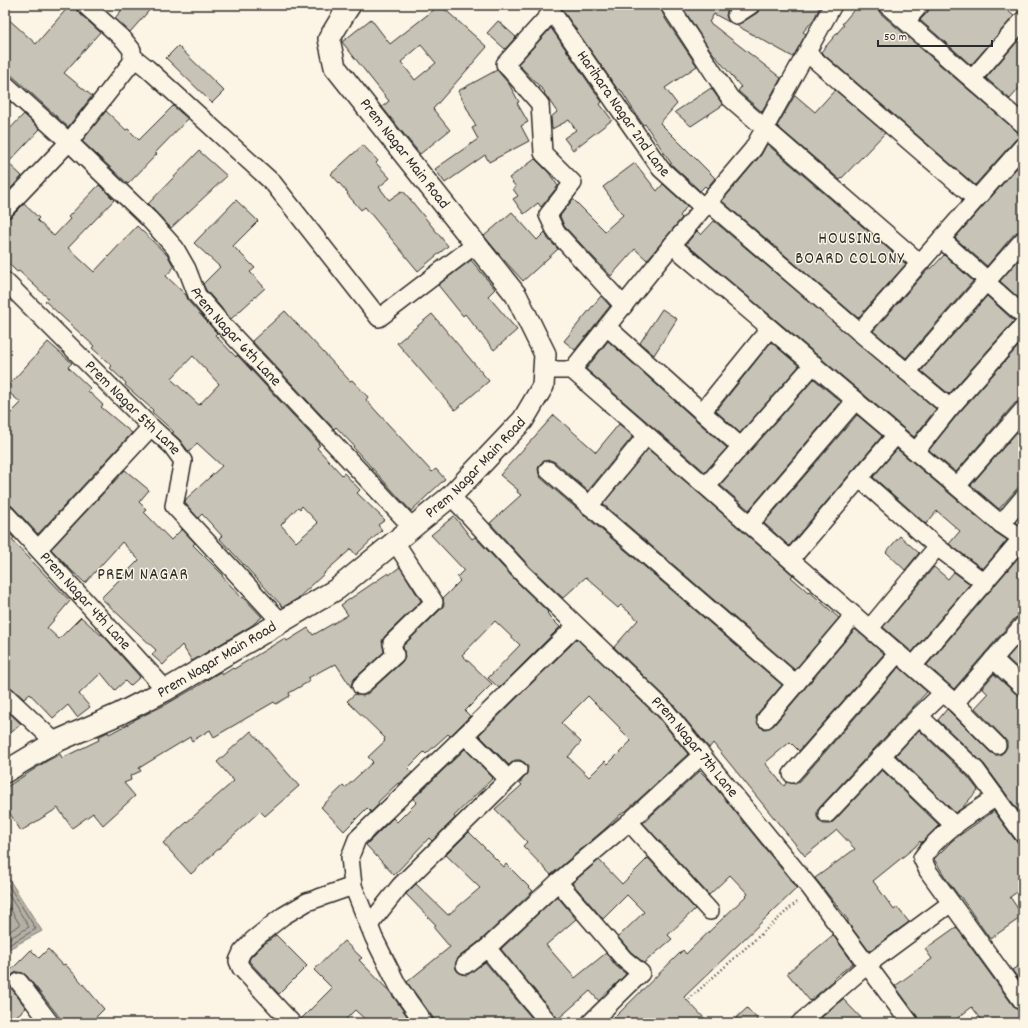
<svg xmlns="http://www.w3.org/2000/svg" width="1028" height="1028" viewBox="0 0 1028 1028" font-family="Dekko,sans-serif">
  <rect width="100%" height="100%" fill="#fcf5e5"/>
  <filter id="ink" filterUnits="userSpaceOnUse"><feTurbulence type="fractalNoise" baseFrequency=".025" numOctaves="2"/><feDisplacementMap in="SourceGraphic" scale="8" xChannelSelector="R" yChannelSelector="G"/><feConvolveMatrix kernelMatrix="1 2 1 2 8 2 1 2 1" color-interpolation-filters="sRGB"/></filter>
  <g filter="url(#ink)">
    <path fill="#b4b0a5" stroke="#7d7b74" d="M5 873 42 931 5 951Z"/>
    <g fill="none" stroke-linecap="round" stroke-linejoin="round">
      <path stroke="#62605c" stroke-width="1" d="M5 880 36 929 5 947
        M5 889 29 927 5 941
        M5 900 20 925 5 934"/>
    </g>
    <path fill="#c8c3b7" stroke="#2b2b2b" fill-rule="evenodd" d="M70 5H72L78 12 100 32 64 73 92 96 68 127 5 69V16L36 44Z
      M126 5H154L130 32 115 18Z
      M440 5 487 47 433 109 450 130 420 154 382 107 389 101 342 42 371 19 390 44ZM421 45 436 63 415 80 401 62Z
      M559 5H659L666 20 697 66 665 88 677 104 660 123 715 178 707 188 705 186 700 191 673 166 645 124 643 125 620 89 618 90Z
      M681 5H733L727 11 726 16 729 22 714 14 709 22 781 78 762 112 738 91 741 87 708 47Z
      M761 5H816L819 9 814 19 803 32 806 34 793 57 734 24 741 23 757 13 760 10Z
      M858 5H877L880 13 1022 136 1016 139 975 185 821 52 844 25 842 24Z
      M930 5H1001L1014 16 971 65 920 20 928 12Z
      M498 21 516 37 505 49 487 33Z
      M551 28 602 102 600 104 612 120 573 150 564 138 576 130 569 120 552 129 551 117 557 112 544 93 545 92 518 64Z
      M1023 35V84L1010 99 986 78Z
      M178 46 224 91 212 103 166 58Z
      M497 70 509 84 519 102 517 103 528 122 521 126 529 141 489 162 485 155 445 183 435 169 478 139 472 128 476 126 458 91Z
      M711 88 723 105 691 126 675 112Z
      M835 90 885 133 840 180 777 126 795 95 815 112Z
      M173 106 188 119 155 153 157 154 128 184 82 141 106 111 126 130 128 129 139 140Z
      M24 114 40 129 8 163 22 176 5 195V134Z
      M767 144 906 264 858 318 722 201 761 155Z
      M363 145 378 161 376 163 390 178 379 187 389 200 402 191 405 193 448 246 418 271 365 207 361 210 347 194 348 193 331 174Z
      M199 151 227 176 171 228 148 204Z
      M535 159 549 173 558 186 541 207 538 203 524 214 513 199 518 196 513 189 516 187 509 178Z
      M1023 161V230L1015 233 987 266 955 238Z
      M635 163 657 191 663 184 687 206 680 216 682 218 647 260 635 249 611 276 564 226 560 216 573 199 605 231 623 215 603 187Z
      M99 185 114 200 68 248 94 272 137 226 168 256 174 267 166 276 186 295 189 302 217 333 215 335 236 357 237 355 319 443 318 444 320 445 317 448 342 475 344 473 360 490 357 493 385 520 378 525 382 530 356 555 351 549 324 573H325L297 599 283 607 219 538 222 536 202 514 198 518 185 503 186 499 222 466 197 443 189 452 180 440 172 433 174 432 152 412 153 410 125 385 126 383 110 368 112 366 92 348 94 346 45 301 48 298 19 271 17 272 5 260V219L12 216 24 204 39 218 37 220 54 236 70 219 68 217ZM193 356 219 384 199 405 171 379ZM302 506 318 523 296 542 281 525 298 507 300 509Z
      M236 200 258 221 233 246 255 268 250 272 265 288 231 319 206 290 203 284 220 267 194 243Z
      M512 212 537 240 545 232 548 239 558 249 523 281 504 260 484 236Z
      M714 221 936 409 914 437 823 360 820 356 816 354 686 244 697 231 701 235Z
      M944 255 973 281 906 358 873 331 930 267 931 269Z
      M1023 255V302L1000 281Z
      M471 260 495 289 488 296 517 330 494 350 465 314 463 316 438 285Z
      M601 296 610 306 575 350 564 341Z
      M987 296 1014 321 949 394 921 371Z
      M662 309 677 319 654 355 640 343Z
      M285 311 350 381 352 380 368 397 366 400 432 472 436 469 445 479 411 511 353 447 354 446 336 427 334 429 252 341Z
      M432 314 489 381 455 410 397 343Z
      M608 341 727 448 705 472 586 369Z
      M1023 341V400L1015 403 956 472 929 450 958 414Z
      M48 342 72 363 68 367 90 388 88 391 103 405 101 407 132 433 38 534 12 506 5 503V419L21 403 5 389Z
      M771 342 799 366 740 433 716 411Z
      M814 379 841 402 749 510 720 485Z
      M554 415 596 452 619 424 633 436 588 491 555 462 550 460 544 461 540 464 538 469 539 474 541 478 582 513 782 685 758 713 756 718 757 722 760 727 765 729 769 728 774 725 855 629 884 654 799 751 790 742 765 763 784 786 787 782 795 784 800 781 899 667 927 692 820 807 817 811V817L820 822 824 824H830L834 821 882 770 939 825 921 843 920 841 915 847 873 881 894 910 897 907 909 922 869 951 848 923V920L815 878 855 849 837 830 805 856 713 743 709 748 672 703 614 647 638 620 621 605 618 608 603 595 604 593 586 577 563 598 530 567 490 523 521 495 517 492 518 490 500 475Z
      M857 415 882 436 789 546 764 523Z
      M1023 425V482L999 509 971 485Z
      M648 449 793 575 791 577 808 592 809 591 839 618 795 670 603 504Z
      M897 449 995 532 1007 540 983 569 949 544 960 531 937 511 926 524 873 477Z
      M125 470 149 490 139 502 146 509 144 512 171 540 182 529 195 543 193 545 223 575 222 576 242 598 243 597 262 617 251 626 192 661 182 645 163 665 152 655 156 650 101 598 139 560 122 542 85 583 71 570 51 549Z
      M454 516 472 539 475 537 516 581 548 612 547 613 549 615V616L560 627 499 688 488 678 520 645 495 621 462 655 492 684 465 711 470 716 450 736 448 734 426 754 424 752 408 768 412 773 399 784 398 783 378 802 379 804 371 812 367 808 344 831 321 807 343 786 345 788 373 762 368 757 385 741 384 740 385 738 347 701 355 694 363 696 368 693 402 662 405 657 403 646 441 609 444 605 443 598 460 581 457 577 464 570 431 535Z
      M5 528 14 538 12 540 70 601 47 628 59 639 81 617 101 635 102 634 140 677 130 686 125 681 115 690 101 673 79 694 90 707 77 717 68 705 53 718 30 694 24 699 12 688 5 685Z
      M900 536 919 553 905 570 886 552Z
      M1023 552V615L1015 618 954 689 927 665Z
      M400 567 421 601 385 636 382 641 384 652 354 679 352 683 351 687 336 664 332 666V665L308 678 310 681 289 693 290 696 276 704 274 702 214 737 210 730 192 741 190 737 139 768 141 771 130 776 131 780 124 783 135 796 103 825 93 813 72 828 58 808 21 831 5 806V788L47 761 60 754 62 758 99 740 98 737 108 732 109 734 134 721V720L167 704 205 682V681L220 672 222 675 233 668 234 669 285 638 287 641 308 628 313 635 348 615 341 605 388 573 389 575Z
      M934 567 948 579 954 572 970 584 912 652 883 627Z
      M577 639 658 717 688 754 625 812 624 811 606 828 551 875 523 846 527 842 495 809 522 785 520 783 527 773 528 767 525 763 520 760H515L509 765 479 735ZM588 696 620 728 619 729 631 741 608 764 605 761 589 777 568 757 581 742 561 723Z
      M1023 640V673L1007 658Z
      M994 674 1016 694 1023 697V817L984 764 938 720 947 709 990 752 995 755H1000L1004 752 1007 747V742L1004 738 975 708 988 694 982 688Z
      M5 709 21 724 5 738Z
      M919 730 968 777 978 790 961 809 955 813 896 755Z
      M251 731 299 786 265 816 260 811 191 874 163 843 234 781 217 762Z
      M465 749 493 778 454 816 455 818 432 841 429 838 394 875 366 845 393 818 397 822 417 802 413 799Z
      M700 771 711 782 797 888 684 997 709 1023H609L683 950 686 954 748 894 730 875 709 895 643 823Z
      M994 811 1015 840 1019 843 1023 844V888L1010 897 1023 916 990 939 960 896H959L947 880 934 859 953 840Z
      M469 832 504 867 506 864 533 891 481 940 459 957 456 962 455 967 457 971 461 974 467 975 485 962 536 1023H437L407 982 450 947 433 927 436 925 406 894 416 884 448 915 480 888 446 855Z
      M648 858 695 909 668 935 672 939 644 963 631 952 618 937 644 912 627 895 603 919 572 883 599 860 622 884Z
      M557 896 576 919 546 945 575 978 606 953 616 966 626 974 599 1001 590 991 558 1019 501 949Z
      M956 927 1015 1008 1019 1011 1023 1012V1023H984L972 1007 951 1023H922L895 986 932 959 925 949Z
      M276 935 307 966 279 994 249 961 250 958 264 944Z
      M833 935 853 963 833 979 834 980 810 1001 787 973Z
      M344 941 362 958 359 960 390 992 407 1016 400 1023H369L355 1010 342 1023H302L301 1019 332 988 314 970Z
      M48 949 63 965 65 964 77 977 104 1009 90 1023H64L27 976 23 973 17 972 13 974 10 978 9 984 11 988 26 1008 8 1023H5V976L31 950 39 958Z
      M1023 963V985L1012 970Z
      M843 999 866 1023H827L822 1017Z
      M747 1008 761 1023H731Z"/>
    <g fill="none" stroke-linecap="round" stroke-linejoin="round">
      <g stroke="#2b2b2b" stroke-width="20">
        <g id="minor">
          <path d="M669 5 730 98 920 263"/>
          <path d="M887 5 1023 124"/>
          <path d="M736 15 751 5"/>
          <path d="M906 21 920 5"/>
          <path d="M807 53 976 199"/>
          <path d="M132 56 147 68 273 183 379 318 476 244"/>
          <path d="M972 79 1023 20"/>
          <path id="s1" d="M5 84 69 142 149 219 175 248 187 269 197 295 222 324 412 527"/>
          <path d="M709 203 859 332 950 408"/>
          <path d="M5 209 69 142 132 62V50L124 40 85 5"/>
          <path d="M941 239 987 280"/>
          <path d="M672 245 1001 524 1023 539"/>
          <path id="s2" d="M5 281 151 427 172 446 183 461 174 506 281 622"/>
          <path d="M986 282 1023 315"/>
          <path id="s3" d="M624 306 556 232 548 215 573 183 543 153 540 104 505 64 552 12 661 169 704 208"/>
          <path d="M607 327 740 446"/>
          <path d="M859 332 1023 146"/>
          <path d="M544 370H572L672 245 753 149 833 5"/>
          <path d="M572 370 955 703 997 745"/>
          <path d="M907 372 1023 240"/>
          <path d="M702 412 770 328"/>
          <path d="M916 451 950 408 1023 326"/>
          <path d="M548 470 796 684"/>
          <path d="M859 478 937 547 985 583"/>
          <path d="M706 486 814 364"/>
          <path d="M957 486 1023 410"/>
          <path id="s4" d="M451 496 523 574 665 710 811 889 910 1023"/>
          <path d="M589 506 647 435"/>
          <path id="s5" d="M5 513 166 690"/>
          <path d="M750 524 856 400"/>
          <path d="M1001 524 1023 498"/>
          <path d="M38 549 151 427"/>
          <path d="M791 559 896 435"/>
          <path d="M870 628 937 547"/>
          <path d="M993 659 1023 687"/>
          <path d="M913 666 1022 538"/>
          <path d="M361 686 395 655 392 643 434 602 395 542"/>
          <path d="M5 695 55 742"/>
          <path d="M955 703 1023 625"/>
          <path d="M919 716 976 770 1023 834"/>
          <path d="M766 719 854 615"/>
          <path d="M465 735 508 779"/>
          <path d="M882 756 955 826"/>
          <path d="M792 774 898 653"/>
          <path d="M996 797C970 815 940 832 922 858L928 871 1023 1002"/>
          <path d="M827 814 919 716 943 693"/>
          <path d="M629 822 710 911"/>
          <path d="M558 882 624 959 641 973 590 1023"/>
          <path d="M369 925 400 886 518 770"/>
          <path d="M487 948 549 1023"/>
          <path d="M465 965 487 948 558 882 629 822 702 755"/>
          <path d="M19 982 50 1023"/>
          <path d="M292 1023 241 968 238 961 242 952 253 940 283 916 307 902 353 886"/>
          <path d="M424 1023 398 986 374 938 353 886 350 857 357 839 465 735 576 626"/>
          <path d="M800 1023 867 965 951 903"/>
        </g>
      </g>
      <g stroke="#2b2b2b" stroke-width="24">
        <g id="tertiary">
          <path id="s6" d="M5 772 55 742 119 714 166 690 337 589 451 496 523 420 543 386 545 354 516 295 335 67 329 39 344 14 350 5"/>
        </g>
      </g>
      <path stroke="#2b2b2b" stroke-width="2.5" stroke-dasharray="1 3" stroke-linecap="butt" d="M689 999 799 900"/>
      <use href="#minor" stroke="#fcf5e5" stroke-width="17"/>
      <use href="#tertiary" stroke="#fcf5e5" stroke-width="21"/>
    </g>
  </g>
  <g text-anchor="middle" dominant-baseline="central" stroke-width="3" stroke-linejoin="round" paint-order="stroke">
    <g font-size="16" fill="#2b2b2b" stroke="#fcf5e5">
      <text stroke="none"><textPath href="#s3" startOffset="499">Harihara Nagar 2nd Lane</textPath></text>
      <text transform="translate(404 154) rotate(52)">Prem Nagar Main Road</text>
      <text stroke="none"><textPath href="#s1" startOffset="345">Prem Nagar 6th Lane</textPath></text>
      <text stroke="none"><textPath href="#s2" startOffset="180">Prem Nagar 5th Lane</textPath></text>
      <text stroke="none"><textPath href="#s6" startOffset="564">Prem Nagar Main Road</textPath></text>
      <text stroke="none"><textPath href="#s5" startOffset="119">Prem Nagar 4th Lane</textPath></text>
      <text stroke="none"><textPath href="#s6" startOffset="240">Prem Nagar Main Road</textPath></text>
      <text stroke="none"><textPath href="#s4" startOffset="350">Prem Nagar 7th Lane</textPath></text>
    </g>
    <g font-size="17" letter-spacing="1" fill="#2b2b2b" stroke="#fcf5e5">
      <text x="850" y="240">HOUSING<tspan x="850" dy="20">BOARD COLONY</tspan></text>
      <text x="143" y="576">PREM NAGAR</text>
    </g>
  </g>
  <rect width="1028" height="1028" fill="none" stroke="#fcf5e5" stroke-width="20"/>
  <rect x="10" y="10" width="1008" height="1008" fill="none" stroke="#2b2b2b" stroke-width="1.5" filter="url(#ink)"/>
  <path d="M878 40v6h114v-6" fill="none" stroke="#2b2b2b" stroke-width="2"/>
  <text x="884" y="40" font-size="12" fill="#2b2b2b" stroke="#fcf5e5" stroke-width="3" paint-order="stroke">50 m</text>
</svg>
